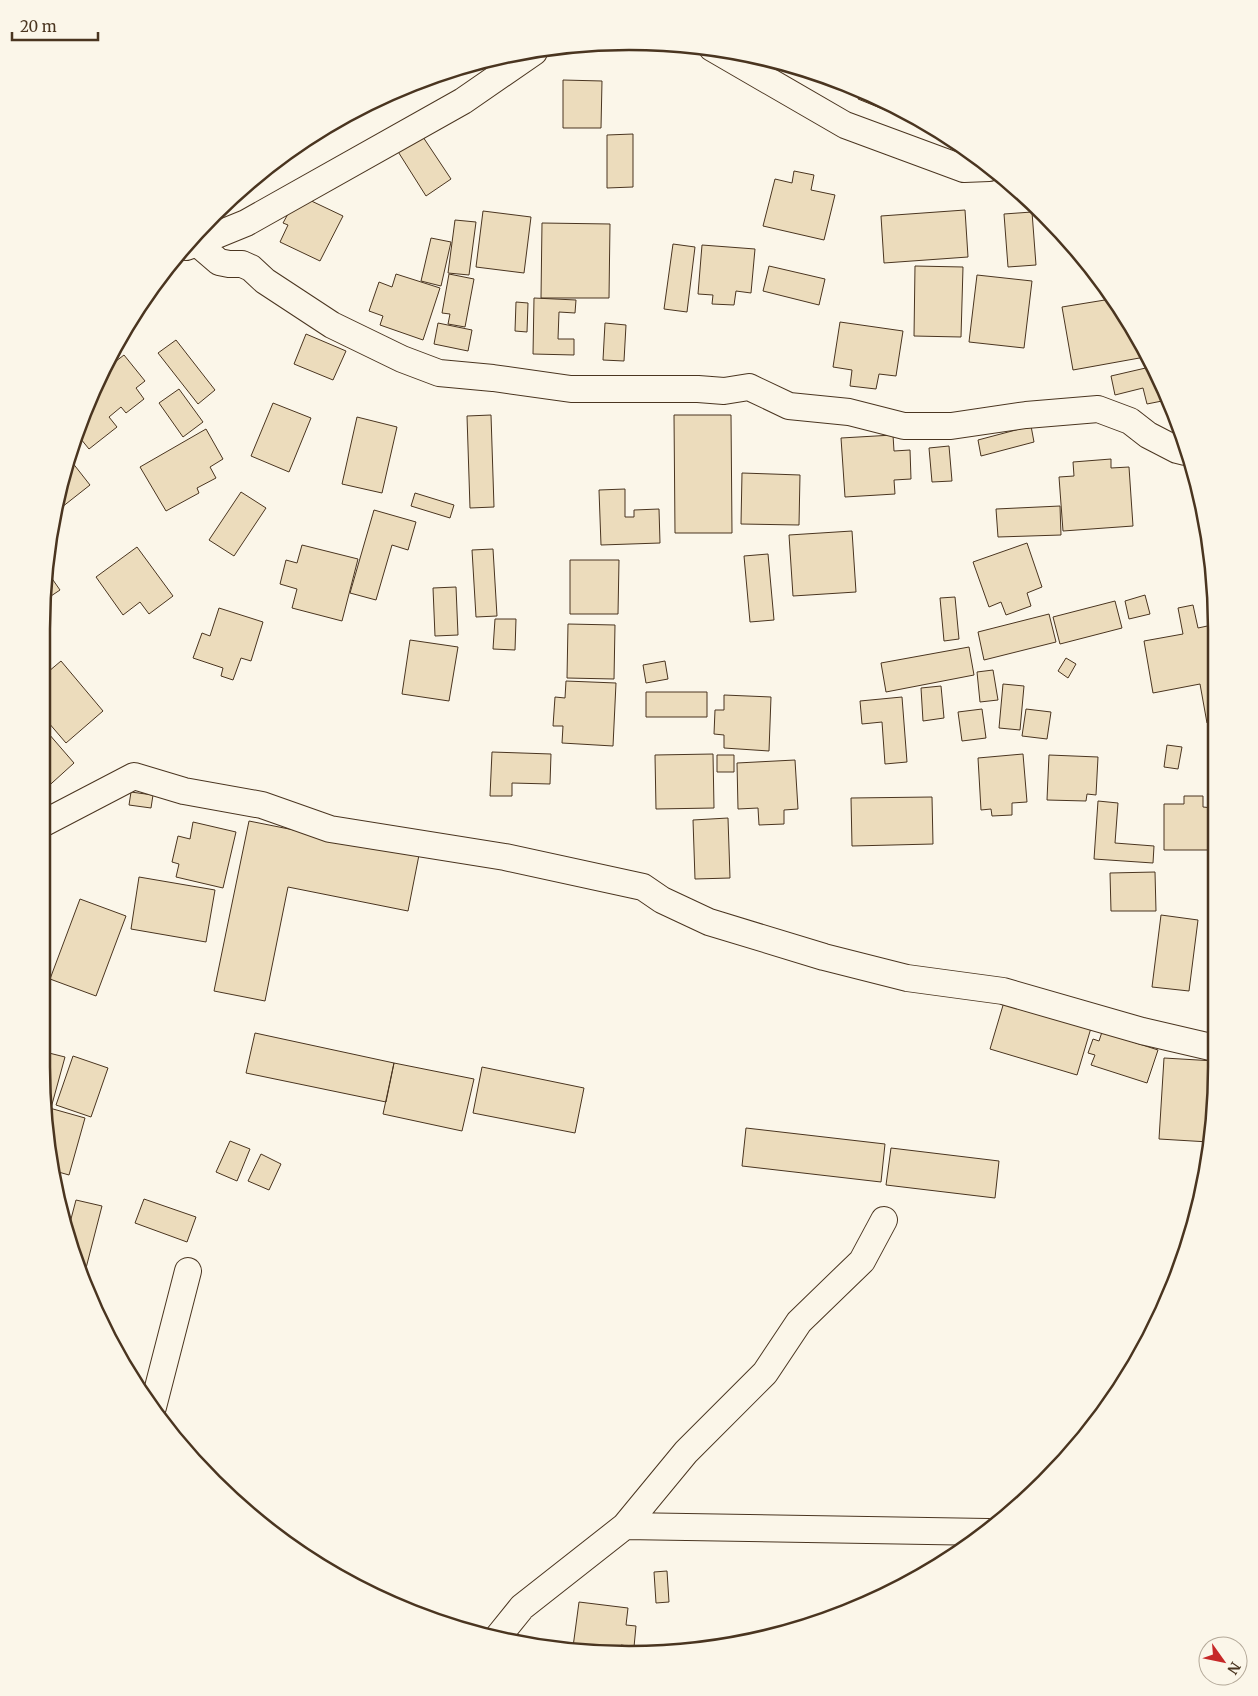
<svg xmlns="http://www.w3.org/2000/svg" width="1258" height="1696" viewBox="0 0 1258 1696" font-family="Merriweather,serif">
  <rect width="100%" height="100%" fill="#fbf6e9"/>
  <path fill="#ecdcbc" stroke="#4a3520" d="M563 80 602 81 601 128H563Z
    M861 92 897 108 895 114 858 99Z
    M421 134 451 179 426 196 397 150Z
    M633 134V187L607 188V135Z
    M794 171 814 175 811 190 835 195 824 240 763 226 775 179 792 183Z
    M303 197 343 216 320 261 280 242 288 225 283 223 294 203Z
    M965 210 968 257 884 263 881 216Z
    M483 211 531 217 524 273 476 267Z
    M1032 212 1036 265 1008 267 1004 214Z
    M455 220 476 222 469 275 448 273Z
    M542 223 610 224 609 298H541Z
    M431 238 451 242 441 286 421 281Z
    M673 244 695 247 687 312 664 309Z
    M702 245 755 249 751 293 736 291 734 305 712 304 713 295 698 294Z
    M769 266 825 279 819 305 763 291Z
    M915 266 963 267 961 337 914 336Z
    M396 274 440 288 423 340 380 325 383 316 369 311 379 282 392 287Z
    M449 274 474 279 465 327 448 324 450 314 442 313Z
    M977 275 1032 281 1024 348 969 342Z
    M534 298 576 300 575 313 559 312 558 339H574V355L533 354Z
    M1111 299 1145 357 1073 370 1062 307Z
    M516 302 528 303 527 332 515 331Z
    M840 322 903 331 896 376 879 374 876 389 850 386 852 370 833 367Z
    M438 323 472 330 468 351 434 344Z
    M605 323 626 325 624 361 603 360Z
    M306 334 346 351 333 380 294 364Z
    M176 340 215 390 198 404 158 353Z
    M124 355 145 381 136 388 144 399 126 413 121 407 109 417 117 427 89 449 76 433 86 404 103 371Z
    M1150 367 1158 379 1162 401 1147 404 1143 388 1115 395 1111 376Z
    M179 389 203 422 183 437 159 403Z
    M273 403 311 418 289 472 251 456Z
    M491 415 494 507 470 508 467 416Z
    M674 415H731L732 533H675Z
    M357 417 397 427 382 493 342 484Z
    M1031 426 1034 442 981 456 978 440Z
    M206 429 223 459 210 467 216 478 197 488 199 493 166 511 140 467Z
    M893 435 894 451 910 450 911 479 894 480 895 494 845 497 841 438Z
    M949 446 952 481 932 482 929 448Z
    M68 457 90 485 57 511 56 510 61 477Z
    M1111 459V468L1129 467 1133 526 1063 531 1059 477 1074 476 1073 462Z
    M742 473 800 475 799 525 741 524Z
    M625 489V517H634V510L659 509 660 543 601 545 599 490Z
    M241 492 266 508 234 556 209 540Z
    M415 493 454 505 450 518 411 506Z
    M1060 506 1061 535 998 537 996 509Z
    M374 510 416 522 408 550 392 545 376 600 350 593Z
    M852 531 856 592 793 596 789 535Z
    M1027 543 1042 587 1027 593 1031 606 1006 615 1001 602 989 607 973 562Z
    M302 545 358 559 342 621 292 608 297 589 280 584 286 560 297 563Z
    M137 547 173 596 149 614 140 602 123 615 96 577Z
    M493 549 497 616 476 617 472 550Z
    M768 554 774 620 750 622 744 556Z
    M570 560H619L618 614H570Z
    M46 570 60 590 42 602V591Z
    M456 587 458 635 435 636 433 588Z
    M1145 595 1150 614 1129 619 1125 601Z
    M955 597 959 639 944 641 940 598Z
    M1115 601 1122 628 1060 644 1053 617Z
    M1193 605 1198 628 1212 625 1213 722 1207 723 1200 684 1153 693 1144 641 1183 634 1178 608Z
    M219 608 263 622 251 661 241 658 233 680 221 676 223 668 193 658 202 633 210 636Z
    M1049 614 1056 642 984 660 978 632Z
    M495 619H516L515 650 493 649Z
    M568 624 615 625 614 679 567 678Z
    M410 640 458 647 449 701 402 694Z
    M969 647 974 675 886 692 881 663Z
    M1066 658 1076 664 1068 678 1058 671Z
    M61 661 103 711 66 743 42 715V677Z
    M665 661 668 679 646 683 643 665Z
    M993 670 998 700 980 702 977 672Z
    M566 681 616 683 613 746 562 743 563 726H553L555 697 565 698Z
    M1003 684 1024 686 1020 730 999 728Z
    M941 686 944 718 923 721 921 688Z
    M646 692H707V717H646Z
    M724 695 771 697 769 751 724 748V735L714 734 715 710H724Z
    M902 697 907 762 885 764 882 722 862 724 860 701Z
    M982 709 986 738 962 741 958 712Z
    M1026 709 1051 712 1047 739 1022 736Z
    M42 726 74 763 42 792Z
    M1167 745 1182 747 1178 769 1164 767Z
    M492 752 551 754 550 784 512 783V796H490Z
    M713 754 714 808 656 809 655 755Z
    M1023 754 1027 802 1012 803V815L992 816 991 809 981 810 978 758Z
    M717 755H734V772H717Z
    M1049 755 1098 757 1096 795 1087 794 1086 801 1047 800Z
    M795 760 798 809 784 810V824L759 825 758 808 738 809 737 763Z
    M131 792 153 795 151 808 129 805Z
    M1184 796H1203V807L1213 808 1214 850H1164V804H1184Z
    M932 797 933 844 852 846 851 798Z
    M1098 801 1118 803 1115 843 1154 846 1153 863 1094 859Z
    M728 818 730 878 695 879 693 820Z
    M249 821 419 855 408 911 288 887 265 1001 214 991Z
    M193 822 236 832 223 888 176 877 179 864 172 862 178 836 190 839Z
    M1155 872 1156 911H1111L1110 873Z
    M139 877 215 890 206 942 131 929Z
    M80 899 126 916 96 996 50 979Z
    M1161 915 1198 920 1189 991 1152 987Z
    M1004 1002 1091 1028 1077 1075 990 1049Z
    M1102 1032 1158 1050 1147 1083 1091 1065 1095 1055 1088 1053 1093 1039 1099 1041Z
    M255 1033 394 1063 386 1102 246 1073Z
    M41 1051 65 1057 51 1108 47 1107 41 1067Z
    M73 1056 108 1068 91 1117 56 1105Z
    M1164 1058 1215 1061 1209 1142 1159 1139Z
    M394 1063 474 1079 462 1131 383 1114Z
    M482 1067 584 1088 575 1133 473 1113Z
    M46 1107 85 1118 69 1175 55 1171Z
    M746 1128 885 1144 881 1182 742 1166Z
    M230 1141 250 1149 237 1181 216 1172Z
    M891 1148 999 1161 995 1198 886 1185Z
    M261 1154 281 1164 269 1190 248 1181Z
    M144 1199 196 1217 187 1242 135 1223Z
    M76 1200 102 1206 85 1272 83 1271 67 1234Z
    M667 1571 669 1602 656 1603 654 1572Z
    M579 1602 628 1608 626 1625 636 1626 634 1647 621 1645 620 1650 573 1647Z"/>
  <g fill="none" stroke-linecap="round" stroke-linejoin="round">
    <g stroke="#4a3520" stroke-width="28">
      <path id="minor" d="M712 48 845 125 964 169 989 168
        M197 243 246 223 463 101 534 52
        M186 247 197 243 219 262 229 264H242L251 268 265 281 332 325 402 359 439 373 493 378 571 389H698L724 391 749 387 789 406 849 412 904 426H951L1026 415 1098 409 1130 421 1148 435 1177 450 1185 452
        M42 824 134 776 184 791 262 805 330 829 505 857 643 887 662 900 709 922 824 957 907 978 1003 991 1142 1031 1215 1048
        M153 1407 188 1271
        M625 1526 686 1452 765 1373 799 1322 862 1261 884 1220
        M497 1638 522 1607 625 1526 988 1532"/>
    </g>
    <use href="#minor" stroke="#fbf6e9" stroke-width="26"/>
  </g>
  <path d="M0 0H1258V1696H0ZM629 50H629A579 579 0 0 1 1208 629V1067A579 579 0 0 1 629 1646H629A579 579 0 0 1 50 1067V629A579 579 0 0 1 629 50Z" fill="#fbf6e9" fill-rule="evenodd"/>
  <path fill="none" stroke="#4a3520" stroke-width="2.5" d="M629 50H629A579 579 0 0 1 1208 629V1067A579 579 0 0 1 629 1646H629A579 579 0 0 1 50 1067V629A579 579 0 0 1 629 50Z"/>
  <g transform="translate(1223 1661) rotate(123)"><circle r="24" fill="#fbf6e9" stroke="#b4a999"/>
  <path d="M0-4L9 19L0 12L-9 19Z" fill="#c62828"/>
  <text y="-8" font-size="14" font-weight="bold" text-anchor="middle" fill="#4a3520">N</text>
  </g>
  <path d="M12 32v8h86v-8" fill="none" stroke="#4a3520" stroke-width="2.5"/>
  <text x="20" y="32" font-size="15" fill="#4a3520" stroke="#fbf6e9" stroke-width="4" paint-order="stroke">20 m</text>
</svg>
